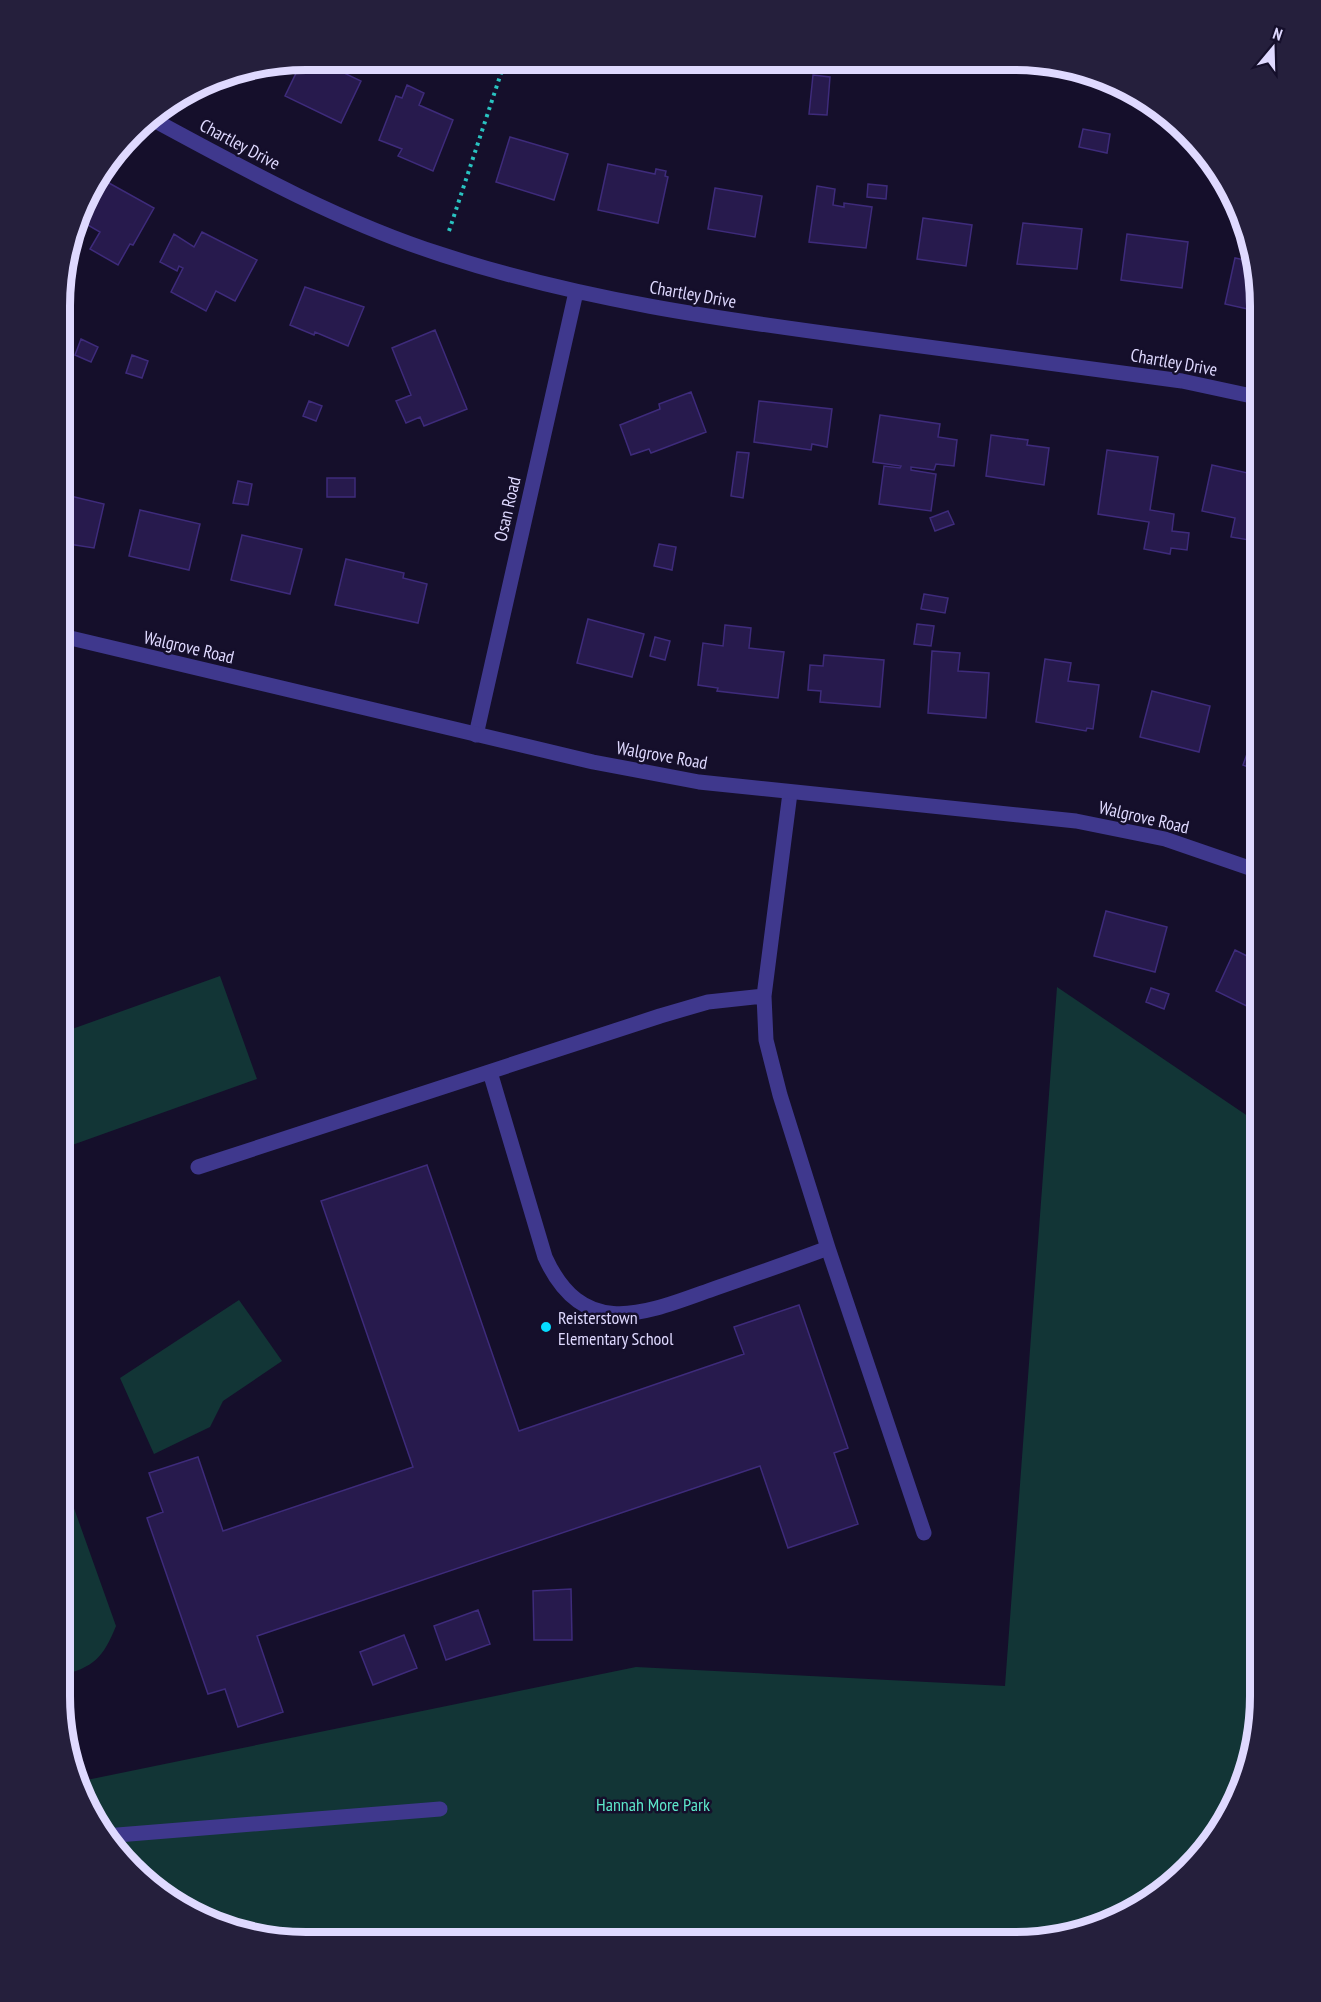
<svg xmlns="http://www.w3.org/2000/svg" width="1321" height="2002" viewBox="0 0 1321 2002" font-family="'PT Sans Narrow',sans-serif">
  <rect width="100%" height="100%" fill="#150f2b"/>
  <path fill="#123536" d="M220 976 257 1079 61 1149V1033Z
    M1057 987 1261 1125 1260 1712 1248 1775 1210 1845 1165 1891 1109 1923 1015 1942 275 1940 212 1923 157 1891 111 1846 79 1790 77 1782 636 1667 1005 1686Z
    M239 1300 282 1361 223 1401 210 1427 154 1454 120 1378Z
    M60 1469 116 1626C103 1658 94 1667 60 1676Z"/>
  <path fill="#271a4d" stroke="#3e2b7b" stroke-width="1.5" d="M306 60H317L361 81 341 123 285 96 302 61Z
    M813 75 830 77 827 115 809 114Z
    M407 85 424 93 419 105 453 120 433 171 398 156 402 149 379 140 396 96 402 98Z
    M1083 129 1110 134 1107 153 1079 147Z
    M510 137 568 154 554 200 496 182Z
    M608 164 655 174 656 169 666 171 665 176 668 177 658 223 598 210Z
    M100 178 154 208 133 245 130 244 118 265 90 249 100 232 79 220 86 197Z
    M868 184 887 186 886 199 867 197Z
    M817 186 835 189 833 205 844 207V203L872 207 866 248 809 242Z
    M715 188 762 196 755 237 708 229Z
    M923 218 972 225 966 266 917 259Z
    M1023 223 1082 229 1077 269 1017 264Z
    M202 232 257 260 235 301 216 291 206 311 171 292 183 268 179 266 177 271 160 262 174 234 194 247Z
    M1127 234 1188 242 1182 288 1121 280Z
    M1251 255 1261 306V312L1225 304 1235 258 1249 261Z
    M305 287 364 307 348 346 315 332 314 335 290 325Z
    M435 330 467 409 424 426 420 417 406 423 396 401 411 395 392 348Z
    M81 339 98 347 91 362 75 355Z
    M132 355 148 361 142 378 126 373Z
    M691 392 706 432 651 453 649 449 631 455 620 425 660 409 659 404Z
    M309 401 322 406 316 421 303 416Z
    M759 401 832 409 827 447 812 444 811 450 754 442Z
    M880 415 940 424 938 437 957 440 954 466 936 464 934 470 911 467V470L936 474 931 511 879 504 884 466 900 468 901 466 873 462Z
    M991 435 1028 440 1027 445 1049 448 1044 485 986 476Z
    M1107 450 1158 457 1150 510 1174 514 1172 531 1189 533 1187 550 1171 548 1170 554 1144 549 1149 522 1098 514Z
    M737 452 749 453 743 498 731 496Z
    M1212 465 1261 476V523L1255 541 1231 537 1235 518 1202 511Z
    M327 478H355V497H327Z
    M238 481 252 484 248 505 233 503Z
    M62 494 104 504 94 548 62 543Z
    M140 510 200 524 189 570 129 556Z
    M948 511 954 524 935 531 930 518Z
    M242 535 302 549 290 594 231 580Z
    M659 544 676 547 672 570 654 566Z
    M346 559 404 573 403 578 427 584 418 623 335 605Z
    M924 594 948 598 945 613 921 609Z
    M588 619 644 634 632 677 577 663Z
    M917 624 934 626 931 646 914 644Z
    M725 625 751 628 749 648 784 652 778 698 717 691 718 688 698 685 703 643 723 646Z
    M655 637 670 641 665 660 650 656Z
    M932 651 960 653 958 671 989 673 986 718 928 713Z
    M824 655 884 660 880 707 820 702 821 691 808 690 810 665 823 666Z
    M1045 659 1071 663 1068 681 1099 685 1093 729 1087 728 1086 731 1036 722Z
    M1152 691 1210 706 1199 752 1140 737Z
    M1259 721 1261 722V772L1243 765Z
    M1106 911 1167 927 1155 972 1094 956Z
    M1235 950 1261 963V1013L1216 991Z
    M1151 988 1169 994 1164 1009 1146 1002Z
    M427 1165 519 1431 744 1354 734 1327 799 1305 848 1448 834 1453 858 1524 788 1548 760 1466 257 1636 283 1712 238 1727 225 1689 208 1694 147 1518 163 1512 149 1473 198 1457 223 1531 413 1467 321 1201Z
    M571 1589 572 1640H534L533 1591Z
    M478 1610 490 1644 446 1660 434 1626Z
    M404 1635 417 1668 373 1685 360 1652Z"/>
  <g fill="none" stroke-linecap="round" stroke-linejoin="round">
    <path stroke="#29c3c1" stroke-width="4" stroke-dasharray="3 4.5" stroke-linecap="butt" d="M449 231 505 61"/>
    <path stroke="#3f388d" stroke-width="15" d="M764 996 790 793
      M490 1072 545 1257C584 1343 648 1312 716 1288 753 1275 791 1262 828 1248
      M198 1167 660 1016 708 1002 764 996 766 1040 780 1095 828 1248 924 1533
      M105 1836 440 1809"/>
    <path stroke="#3f388d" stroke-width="15" d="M150 118C244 169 340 222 443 255 581 300 718 319 861 338 968 353 1075 367 1182 381L1261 398
      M476 735 576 292"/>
    <path stroke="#3f388d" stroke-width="15" d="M62 636 593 762 699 782 1076 821 1165 839 1261 872"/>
  </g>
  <circle fill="#05dcff" stroke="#150f2b" stroke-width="2" cx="546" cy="1327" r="6"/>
  <g text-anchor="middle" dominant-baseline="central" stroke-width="5" stroke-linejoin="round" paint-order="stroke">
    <g font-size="18" fill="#dfd9ff" stroke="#150f2b">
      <text transform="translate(240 144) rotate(28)">Chartley Drive</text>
      <text transform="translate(693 294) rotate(10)">Chartley Drive</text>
      <text transform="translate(1174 362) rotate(10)">Chartley Drive</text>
      <text transform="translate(507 509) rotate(-77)">Osan Road</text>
      <text transform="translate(189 647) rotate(13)">Walgrove Road</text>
      <text transform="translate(662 755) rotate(10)">Walgrove Road</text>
      <text transform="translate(1144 817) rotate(13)">Walgrove Road</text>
    </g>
    <g font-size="18" fill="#dfd9ff" stroke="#150f2b" text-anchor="start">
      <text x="558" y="1317">Reisterstown<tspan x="558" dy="21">Elementary School</tspan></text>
    </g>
    <g font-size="18" fill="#5de7ca" stroke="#150f2b">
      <text x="653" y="1804">Hannah More Park</text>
    </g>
  </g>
  <path d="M0 0H1321V2002H0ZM306 70H1014A236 236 0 0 1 1250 306V1696A236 236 0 0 1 1014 1932H306A236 236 0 0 1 70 1696V306A236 236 0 0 1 306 70Z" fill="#251f3c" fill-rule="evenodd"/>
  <path fill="none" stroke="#dfd9ff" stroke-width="8" d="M306 70H1014A236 236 0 0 1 1250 306V1696A236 236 0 0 1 1014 1932H306A236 236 0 0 1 70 1696V306A236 236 0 0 1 306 70Z"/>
  <g transform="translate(1273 48) rotate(19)" stroke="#150f2b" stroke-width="4.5" paint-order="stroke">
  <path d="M0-4.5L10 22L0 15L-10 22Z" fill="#dfd9ff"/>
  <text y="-9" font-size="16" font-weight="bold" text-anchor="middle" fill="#dfd9ff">N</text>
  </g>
</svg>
